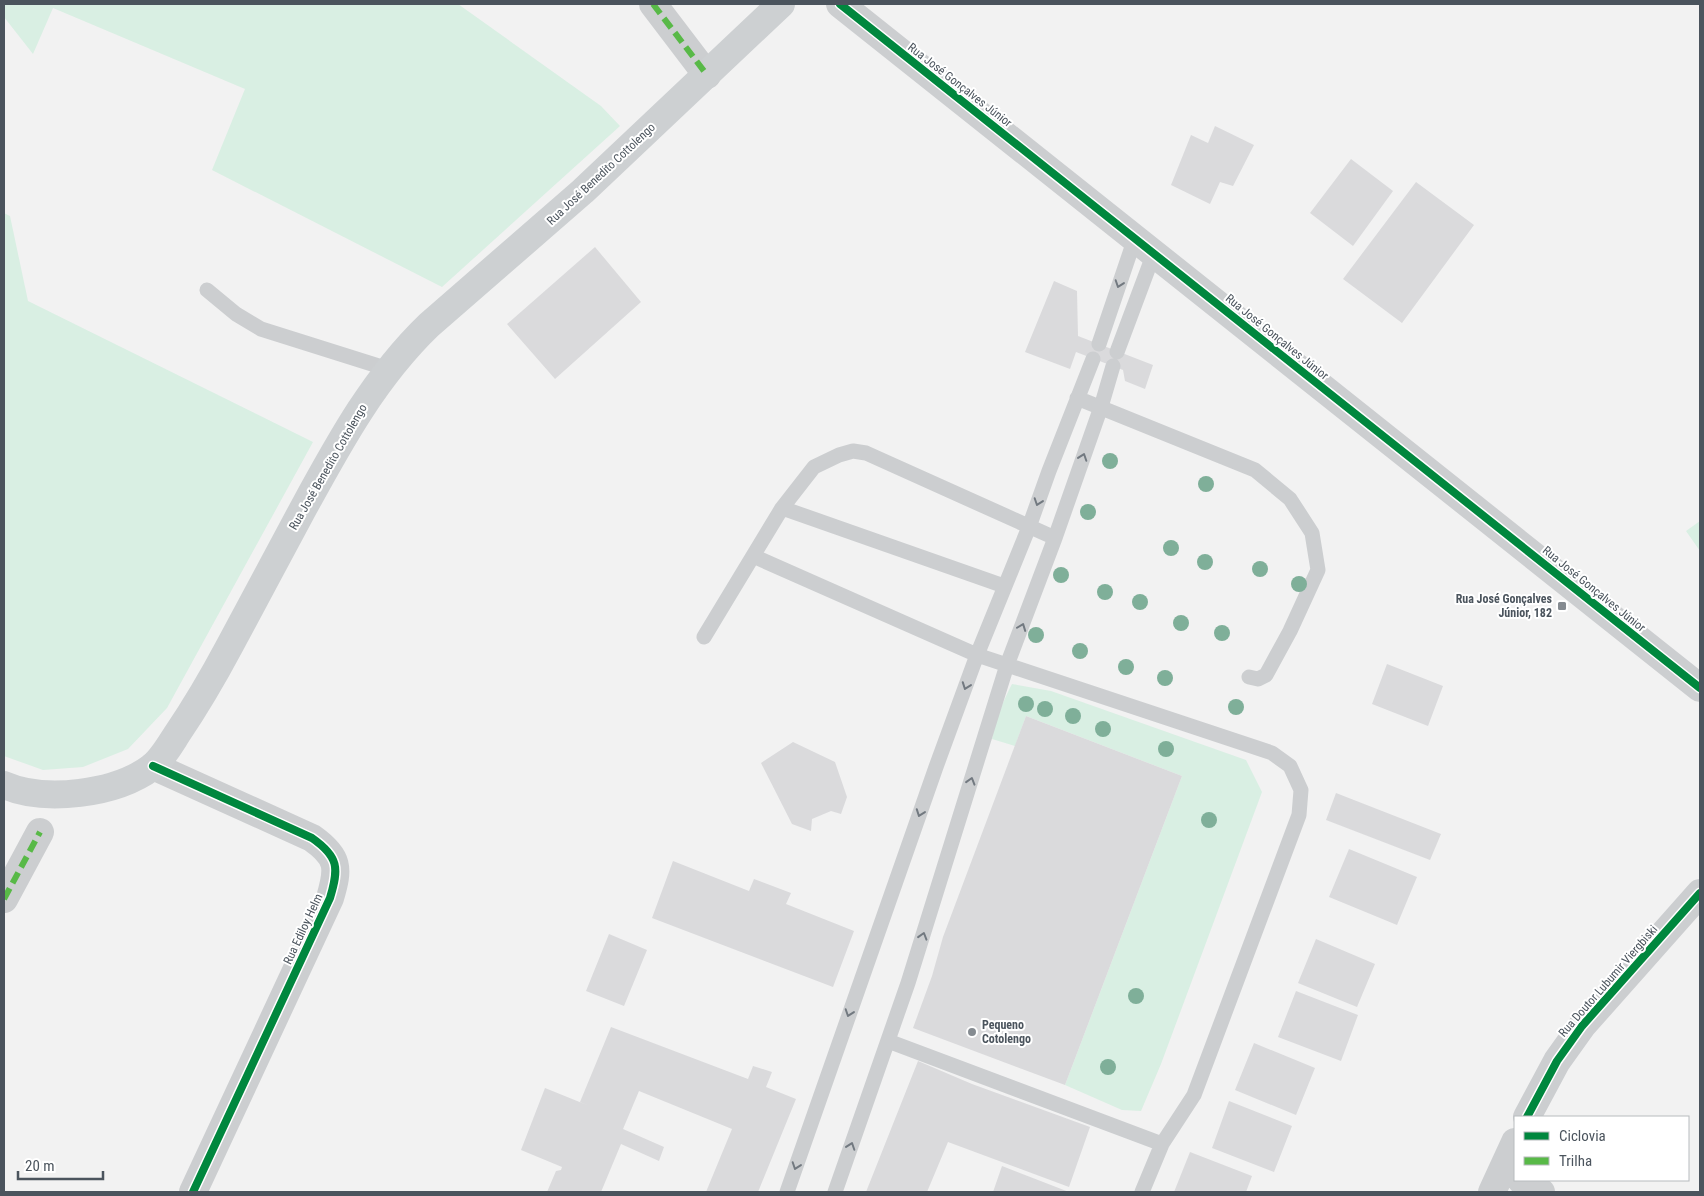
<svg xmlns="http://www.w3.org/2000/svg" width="1704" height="1196" viewBox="0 0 1704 1196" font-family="'Roboto Condensed',sans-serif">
  <rect width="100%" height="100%" fill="#f2f2f2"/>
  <path fill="#d9efe3" d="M4 4H458L601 106 620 126 442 287 212 170 245 89 53 8 33 54 4 17Z
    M4 213 10 216 28 301 313 442 167 708 128 749 83 767 43 770 4 756Z
    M1700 521V551L1686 531Z
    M1012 684 1051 691 1246 760 1262 792 1161 1064 1141 1111 1122 1110 1065 1085 1182 776 1026 716 1015 746 992 739C996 719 1003 701 1012 684Z"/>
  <path fill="#dadadc" d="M1215 126 1254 145 1233 186 1220 182 1210 204 1171 185 1191 135 1208 143Z
    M1351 159 1393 191 1353 246 1310 213Z
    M1416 182 1474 225 1402 323 1343 279Z
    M595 247 641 302 555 379 507 324Z
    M1054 281 1077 291 1078 336 1153 365 1145 389 1125 381 1123 370 1076 352 1070 369 1025 352Z
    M1387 664 1443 686 1428 726 1372 704Z
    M1026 716 1182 776 1065 1085 913 1028 932 976 943 937Z
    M793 742 835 762 847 797 841 814 831 811 812 819 811 831 792 824 761 763Z
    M1336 793 1441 834 1430 860 1326 820Z
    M1349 849 1417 877 1397 925 1329 897Z
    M673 861 749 891 754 879 791 893 786 904 854 931 833 987 652 918Z
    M609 934 647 950 624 1006 586 991Z
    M1316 939 1375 964 1357 1007 1298 983Z
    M1296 991 1358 1015 1341 1061 1278 1037Z
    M611 1027 748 1079 753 1066 772 1072 766 1087 796 1099 758 1192H706L732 1129 639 1091 623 1129 664 1147 659 1161 621 1144 601 1192H547L556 1171 561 1170 562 1167 521 1150 545 1088 587 1105 580 1102Z
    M1254 1043 1315 1068 1296 1115 1235 1090Z
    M918 1061 972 1084 1090 1127 1069 1187 948 1142 927 1192H866Z
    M1229 1101 1292 1126 1274 1172 1212 1148Z
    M1190 1152 1252 1176 1246 1192H1174Z
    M1002 1166 1069 1192H993Z"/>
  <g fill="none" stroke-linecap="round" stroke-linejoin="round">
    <path stroke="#ccced0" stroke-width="15" d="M207 290 236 314 261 329 388 369
      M1099 344 1135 238
      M1117 352 1154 253
      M1077 398 1255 470 1290 499 1312 533 1318 570 1290 631 1266 675 1258 679 1249 677
      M782 508 1004 586
      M753 556 977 655 1272 753 1290 766 1301 790 1299 815 1194 1095 1162 1144 1142 1192
      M704 637 782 508 814 467 839 455 853 451 866 453 1055 538
      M888 1041 1162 1144
      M787 1192 936 767 977 655 1029 527 1049 471 1093 359
      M835 1192 908 983 1007 665 1055 538 1101 407 1113 366"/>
    <path stroke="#ccced0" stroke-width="28" d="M653 4 707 75
      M840 4 1700 688
      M153 766 312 838C339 857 339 868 330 898L193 1192
      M4 899 40 832
      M1527 1117 1557 1061 1582 1026 1700 893
      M1521 1180 1541 1192
      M1492 1192 1515 1142"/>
    <path stroke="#cdd0d2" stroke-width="28" d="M4 785C45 803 116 794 152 767 162 759 170 745 177 734 196 706 213 677 229 647 254 600 279 554 304 507 340 441 375 377 429 325L583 191 781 4"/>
    <path stroke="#58b947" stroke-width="6" stroke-dasharray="12 6" stroke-linecap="butt" d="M653 4 707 75
      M4 899 40 832"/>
    <g stroke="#fff" stroke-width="11">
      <path id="cycleway" d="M840 4 1700 688
        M153 766 312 838C339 857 339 868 330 898L193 1192
        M1527 1117 1557 1061 1582 1026 1700 893"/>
    </g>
    <use href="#cycleway" stroke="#00873e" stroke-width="8"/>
  </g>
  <g fill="#7faf99">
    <circle cx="1110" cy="461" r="8"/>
    <circle cx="1206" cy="484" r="8"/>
    <circle cx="1088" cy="512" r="8"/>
    <circle cx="1171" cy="548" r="8"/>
    <circle cx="1205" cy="562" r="8"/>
    <circle cx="1260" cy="569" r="8"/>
    <circle cx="1061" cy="575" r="8"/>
    <circle cx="1299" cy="584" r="8"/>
    <circle cx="1105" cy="592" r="8"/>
    <circle cx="1140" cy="602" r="8"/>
    <circle cx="1181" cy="623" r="8"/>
    <circle cx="1222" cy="633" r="8"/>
    <circle cx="1036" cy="635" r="8"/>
    <circle cx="1080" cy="651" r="8"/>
    <circle cx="1126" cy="667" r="8"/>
    <circle cx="1165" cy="678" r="8"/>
    <circle cx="1026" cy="704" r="8"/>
    <circle cx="1236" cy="707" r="8"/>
    <circle cx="1045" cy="709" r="8"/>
    <circle cx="1073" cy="716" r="8"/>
    <circle cx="1103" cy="729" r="8"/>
    <circle cx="1166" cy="749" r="8"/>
    <circle cx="1209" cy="820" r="8"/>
    <circle cx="1136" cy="996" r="8"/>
    <circle cx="1108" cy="1067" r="8"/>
  </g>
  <defs><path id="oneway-chevron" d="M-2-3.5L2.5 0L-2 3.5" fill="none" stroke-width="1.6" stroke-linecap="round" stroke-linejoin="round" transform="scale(1.25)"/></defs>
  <g stroke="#727980">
    <use href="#oneway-chevron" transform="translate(1119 284) rotate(109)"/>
    <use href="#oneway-chevron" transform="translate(1083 457) rotate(-71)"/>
    <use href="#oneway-chevron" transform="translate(1038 502) rotate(109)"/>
    <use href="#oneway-chevron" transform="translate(1022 627) rotate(-69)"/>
    <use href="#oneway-chevron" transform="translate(966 686) rotate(110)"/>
    <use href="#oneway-chevron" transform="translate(971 781) rotate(-73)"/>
    <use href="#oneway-chevron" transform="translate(920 813) rotate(110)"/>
    <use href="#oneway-chevron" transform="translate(923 936) rotate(-73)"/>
    <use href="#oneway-chevron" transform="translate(849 1013) rotate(109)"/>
    <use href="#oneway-chevron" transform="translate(851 1146) rotate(-71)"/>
    <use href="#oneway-chevron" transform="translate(796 1166) rotate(109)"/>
  </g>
  <g fill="#858b91" stroke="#fff" stroke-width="2">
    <rect x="1557" y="601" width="10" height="10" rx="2.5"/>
    <circle cx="972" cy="1032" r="5"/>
  </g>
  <g text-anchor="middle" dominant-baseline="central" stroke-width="4" stroke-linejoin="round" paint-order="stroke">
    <g font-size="12" fill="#4b545d" stroke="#fff">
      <text transform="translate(960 85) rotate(38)">Rua José Gonçalves Júnior</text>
      <text transform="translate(601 174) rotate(-43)">Rua José Benedito Cottolengo</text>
      <text transform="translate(1277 337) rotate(39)">Rua José Gonçalves Júnior</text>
      <text transform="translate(328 467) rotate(-60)">Rua José Benedito Cottolengo</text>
      <text transform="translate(1594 589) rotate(39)">Rua José Gonçalves Júnior</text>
      <text transform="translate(303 929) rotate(-65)">Rua Ediloy Helm</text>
      <text transform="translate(1608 981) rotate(-49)">Rua Doutor Lubumir Viergbiski</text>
    </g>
    <g font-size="12" font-weight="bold" fill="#4b545d" stroke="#fff" text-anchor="end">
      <text x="1552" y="599">Rua José Gonçalves<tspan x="1552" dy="14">Júnior, 182</tspan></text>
      <text x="982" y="1025" text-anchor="start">Pequeno<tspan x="982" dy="14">Cotolengo</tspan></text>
    </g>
  </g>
  <rect width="1704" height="1196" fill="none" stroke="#4b545d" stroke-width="10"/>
  <rect x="1514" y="1116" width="175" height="65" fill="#ffffff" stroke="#b7bbbe"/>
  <rect x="1524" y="1132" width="25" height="8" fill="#00873e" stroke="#b7bbbe"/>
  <text x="1559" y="1141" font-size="15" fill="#4b545d">Ciclovia</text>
  <rect x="1524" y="1157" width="25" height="8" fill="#58b947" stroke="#b7bbbe"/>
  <text x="1559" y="1166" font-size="15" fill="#4b545d">Trilha</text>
  <path d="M18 1171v8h85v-8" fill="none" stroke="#4b545d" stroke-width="2.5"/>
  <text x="25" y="1171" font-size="15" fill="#4b545d" stroke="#ffffff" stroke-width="4" paint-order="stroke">20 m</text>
</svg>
